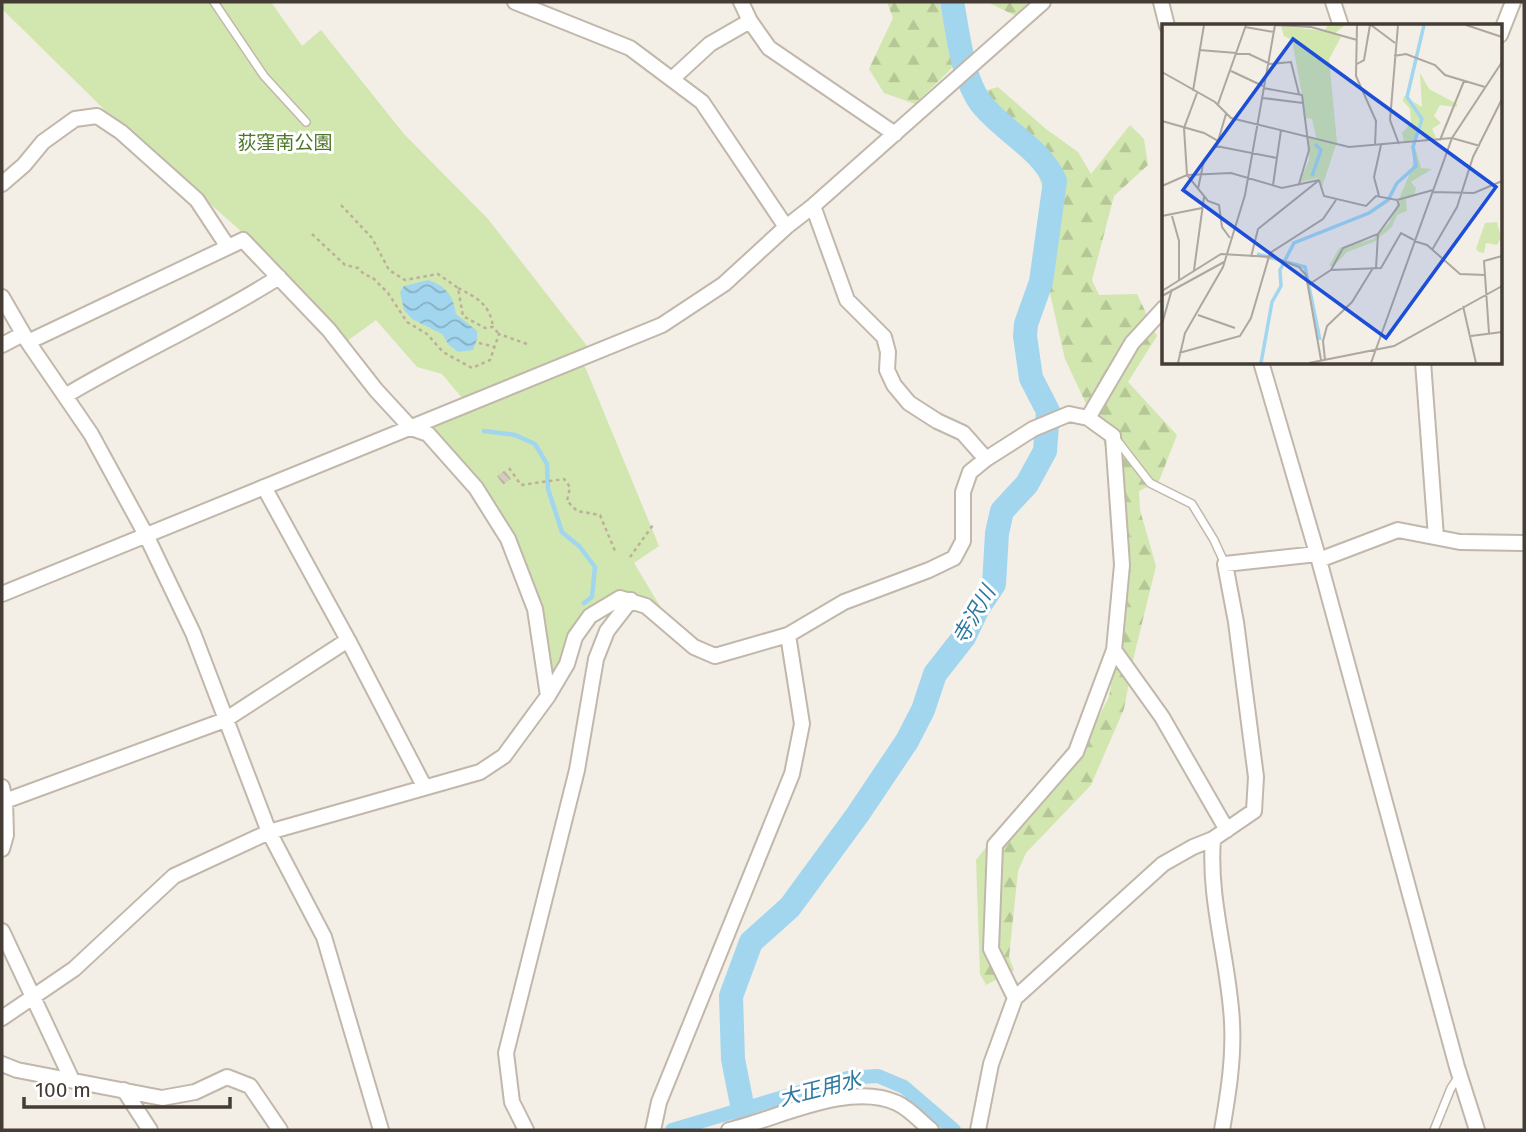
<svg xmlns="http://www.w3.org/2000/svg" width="1526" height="1132" viewBox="0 0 1526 1132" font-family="'Fira Sans','Noto Sans JP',sans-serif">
  <defs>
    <pattern id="forest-firs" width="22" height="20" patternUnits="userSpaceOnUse" patternTransform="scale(1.75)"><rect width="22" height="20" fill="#d2e7af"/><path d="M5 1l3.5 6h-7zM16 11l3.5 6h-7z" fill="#b6c797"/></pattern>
    <pattern id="water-waves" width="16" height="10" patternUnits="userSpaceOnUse" patternTransform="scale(1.75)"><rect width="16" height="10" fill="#a2d6ef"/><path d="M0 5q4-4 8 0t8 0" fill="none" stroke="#86afc2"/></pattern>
    <pattern id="building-back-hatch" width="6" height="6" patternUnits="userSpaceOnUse" patternTransform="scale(1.75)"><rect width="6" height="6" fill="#d7cbbe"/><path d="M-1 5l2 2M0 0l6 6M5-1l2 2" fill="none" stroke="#baafa4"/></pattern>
  </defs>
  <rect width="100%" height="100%" fill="#f3eee6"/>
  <path fill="url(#forest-firs)" d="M887 2H939L955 65 915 104 884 93 869 69 893 18Z
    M987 2H1029L1016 16Z
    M998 87 1046 129 1078 152 1091 174 1130 125 1144 139 1148 165 1114 196 1092 280 1099 295 1137 294 1157 336 1128 382 1177 435 1159 481 1139 491 1140 510 1156 566 1134 656 1124 709 1091 785 1026 853 1018 871 1009 957 1014 970 986 985 980 974 976 860 1033 788 1072 768 1109 697 1131 561 1104 442 1065 359 1048 285V205L1035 164 999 130 984 91Z"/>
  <path fill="#d2e7af" d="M2 2H271L302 46 321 30 404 134 488 219 588 347 577 353 586 369 659 546 634 563 669 621 648 603 582 615 564 662 552 678 511 533 428 430 473 411 442 374 417 367 376 320 346 342 242 232 118 123 2 9Z"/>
  <path fill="url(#water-waves)" d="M428 280C446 286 453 295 456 314L477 331V339L473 350 458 352 449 345 442 334 412 319 404 310 400 292 404 286Z"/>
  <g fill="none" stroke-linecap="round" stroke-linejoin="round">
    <path stroke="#a2d6ef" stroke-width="4.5" d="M484 431 515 435 535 444 547 464 548 489 562 532 580 547 595 567 592 597 584 603"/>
    <path stroke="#a2d6ef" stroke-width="14" d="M672 1130 848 1078 878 1076 904 1087 954 1130"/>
    <path stroke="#a2d6ef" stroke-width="24" d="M747 1130 733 1059 731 996 751 942 790 907 858 814 907 741 923 710 935 674 964 637 978 608 994 584 997 533 1002 511 1027 484 1045 451 1048 411 1031 378 1025 336 1026 324 1041 282 1055 181C1041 148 1002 131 980 102 962 77 958 32 952 2"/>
  </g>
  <path fill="url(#building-back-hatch)" d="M505 470 511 479 503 485 497 476Z"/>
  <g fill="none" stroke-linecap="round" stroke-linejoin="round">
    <g stroke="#c1b7ab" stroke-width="10">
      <path id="service" d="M214 2 264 76 306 122
        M1116 439 1150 483 1192 504 1214 540 1225 564
        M1434 1130 1451 1088 1459 1076"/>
    </g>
    <g stroke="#c1b7ab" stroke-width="18">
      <path id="minor" d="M515 2 630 48 702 102 786 227
        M741 2 750 21 769 48 895 134
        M1161 2 1167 26
        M1333 2 1341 26
        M1500 35 1513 2
        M672 79 710 44 750 21
        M2 184 24 165 43 142 75 119 97 116 121 132 197 200 228 247
        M813 206 847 300 884 337 888 352 887 370 894 385 909 403 937 421 963 433 986 459
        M2 297 28 342 91 434 146 535 193 633 269 832 324 937 381 1130
        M28 342 243 240 329 330 376 390 411 428 428 434 476 488 508 539 535 609 548 696
        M2 345 23 334
        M1261 362 1319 560 1457 1067 1477 1130
        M1423 362 1436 537
        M65 396C135 354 210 321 279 277
        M1088 418 1132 343 1164 308
        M264 487 348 640 424 786
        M1319 560 1398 530 1460 542 1524 543
        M2 594 662 325 724 284 786 227 813 206 1043 2
        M1114 650 1162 717 1227 830
        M2 787 5 801 225 720 348 640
        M1213 839C1208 900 1229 961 1232 1022 1234 1059 1228 1095 1222 1130
        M2 849 6 835 5 801
        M2 931 72 1080
        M2 1018 74 969 174 876 269 832 480 772 504 756 548 696 567 664 575 637 590 616 620 598 646 606 694 647 715 656 788 635 844 602 929 570 954 558 963 541V492L970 472 986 459 1033 429 1069 414 1088 418 1113 436 1122 565 1114 650 1076 752 995 845 991 949 1015 998
        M2 1064 17 1070 162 1098 195 1092 227 1077 250 1086 280 1130
        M124 1090 150 1130
        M526 1130 512 1102 506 1053 577 770 596 659 607 631 631 600
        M653 1130 659 1102 792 774 802 724 788 635
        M729 1130C777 1119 848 1081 897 1103 910 1109 920 1121 931 1130
        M978 1130 991 1064 1015 998 1163 864 1193 847 1213 839 1254 811 1256 777 1236 622 1225 564 1317 554"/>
    </g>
    <path stroke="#bfaf9a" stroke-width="2.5" stroke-dasharray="3.5 3.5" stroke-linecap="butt" d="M341 205 372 238 389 270 405 280 438 274 458 288 463 316 485 328 493 327 499 334
      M312 234 345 265 358 268 365 275 372 277 388 293 407 322 427 334 443 352 472 368 490 360 499 334 527 344
      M458 288C477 298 490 304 493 327
      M479 343 495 347
      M509 468 521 485 564 479 570 487 567 501 577 511 600 515 615 551
      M630 557 653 525"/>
    <use href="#service" stroke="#fff" stroke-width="7"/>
    <use href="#minor" stroke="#fff" stroke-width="14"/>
  </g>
  <g text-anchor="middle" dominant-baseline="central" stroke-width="6" stroke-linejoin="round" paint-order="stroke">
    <g font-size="19" fill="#4d7629" stroke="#fff">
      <text x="285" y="142">荻窪南公園</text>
    </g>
    <g font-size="21" font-style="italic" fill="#2d799f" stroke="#fff">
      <text transform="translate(974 615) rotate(-60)">寺沢川</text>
      <text transform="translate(820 1089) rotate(-14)">大正用水</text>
    </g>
  </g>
  <g transform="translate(1162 24)">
    <rect width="340" height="340" fill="#f3eee6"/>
    <path d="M258 49 267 65 295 80V83L278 81 272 92 279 99 270 105 274 114 264 116 256 106 251 116 242 118 240 109 249 99 248 85 241 77 242 72 260 83ZM253 123 259 144 270 145 249 158 254 164 252 172 244 175 245 187 235 191 230 203 212 218 185 228 172 242H167L177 224 211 215 227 199 250 144ZM335 198 339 214 335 221 324 219 322 229 317 228 314 225 323 199Z" fill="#d2e7af"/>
    <path d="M166 1H183L172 10 179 13 167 35 175 118 160 163 156 154 138 158 147 136 146 114 154 116 153 108 150 95 144 94 130 16 122 12 119 2 162 7Z" fill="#d2e7af"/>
    <path fill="none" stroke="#a2d6ef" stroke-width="3.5" d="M150 152 159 126 153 120M95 230 143 243 158 316M99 339 110 278 119 262 118 246 132 219 207 189 226 176 235 159 254 142 251 123 260 95 245 73 262 1"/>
    <path fill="none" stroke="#ada79f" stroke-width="2" d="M113 1 149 3 195 16M195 1 194 52 214 97 213 122M209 1 233 19M236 1 228 96 237 120M304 1 340 13M83 3 112 8M37 26 87 30 108 40 129 38 137 70M232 32 244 30 273 41 283 51 323 63M195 40 202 36 208 1M69 47 101 62M0 48 53 78 69 94 187 123 290 114 318 122M101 64 140 71 147 126 137 160M31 67 42 1M35 69 22 104 25 151 46 177 57 181 60 203 68 214M101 74 141 79M56 80 84 1M0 97 42 109 56 117 54 122 115 134M278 116 302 57M56 117 64 90M157 156 162 172 204 182 214 172 235 176 271 166M111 161 119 106M0 162 25 151 69 149 120 164 157 156M36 165 42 136 54 122M270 168 312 169 340 157M217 172 212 153 219 121M0 192 40 184M10 192 17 217V256M252 217 265 221 298 250 323 251M270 226 295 183 311 133 340 75M89 233 96 205 156 157M214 244 216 210M32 246 42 173M169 246 181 224 216 210 237 181 235 176M146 261 169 246 219 244 239 209 252 216M0 267 59 230 111 233 137 243 144 251 159 336M0 272 62 238M301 282 314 339M36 291 73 304M0 300 10 265M327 309 322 237 340 232M309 312 340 308M17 329 78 312 89 294 108 229 161 195 174 176M163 336 161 317 165 302 190 278 211 244M16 339 23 309 61 243 83 171 113 1M147 339 232 322 340 262M209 339 290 114 340 38"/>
    <path fill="#1d4ed8" fill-opacity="0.15" stroke="#1d4ed8" stroke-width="3.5" d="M131 15 334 163 224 314 21 166Z"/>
    <rect width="340" height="340" fill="none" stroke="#453d35" stroke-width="3.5"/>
  </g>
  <rect width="1526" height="1132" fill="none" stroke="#453d35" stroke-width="7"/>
  <path d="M24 1097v10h206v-10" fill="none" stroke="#453d35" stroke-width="3.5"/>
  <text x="35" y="1097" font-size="21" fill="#453d35" stroke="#ffffff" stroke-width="5" paint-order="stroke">100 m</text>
</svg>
